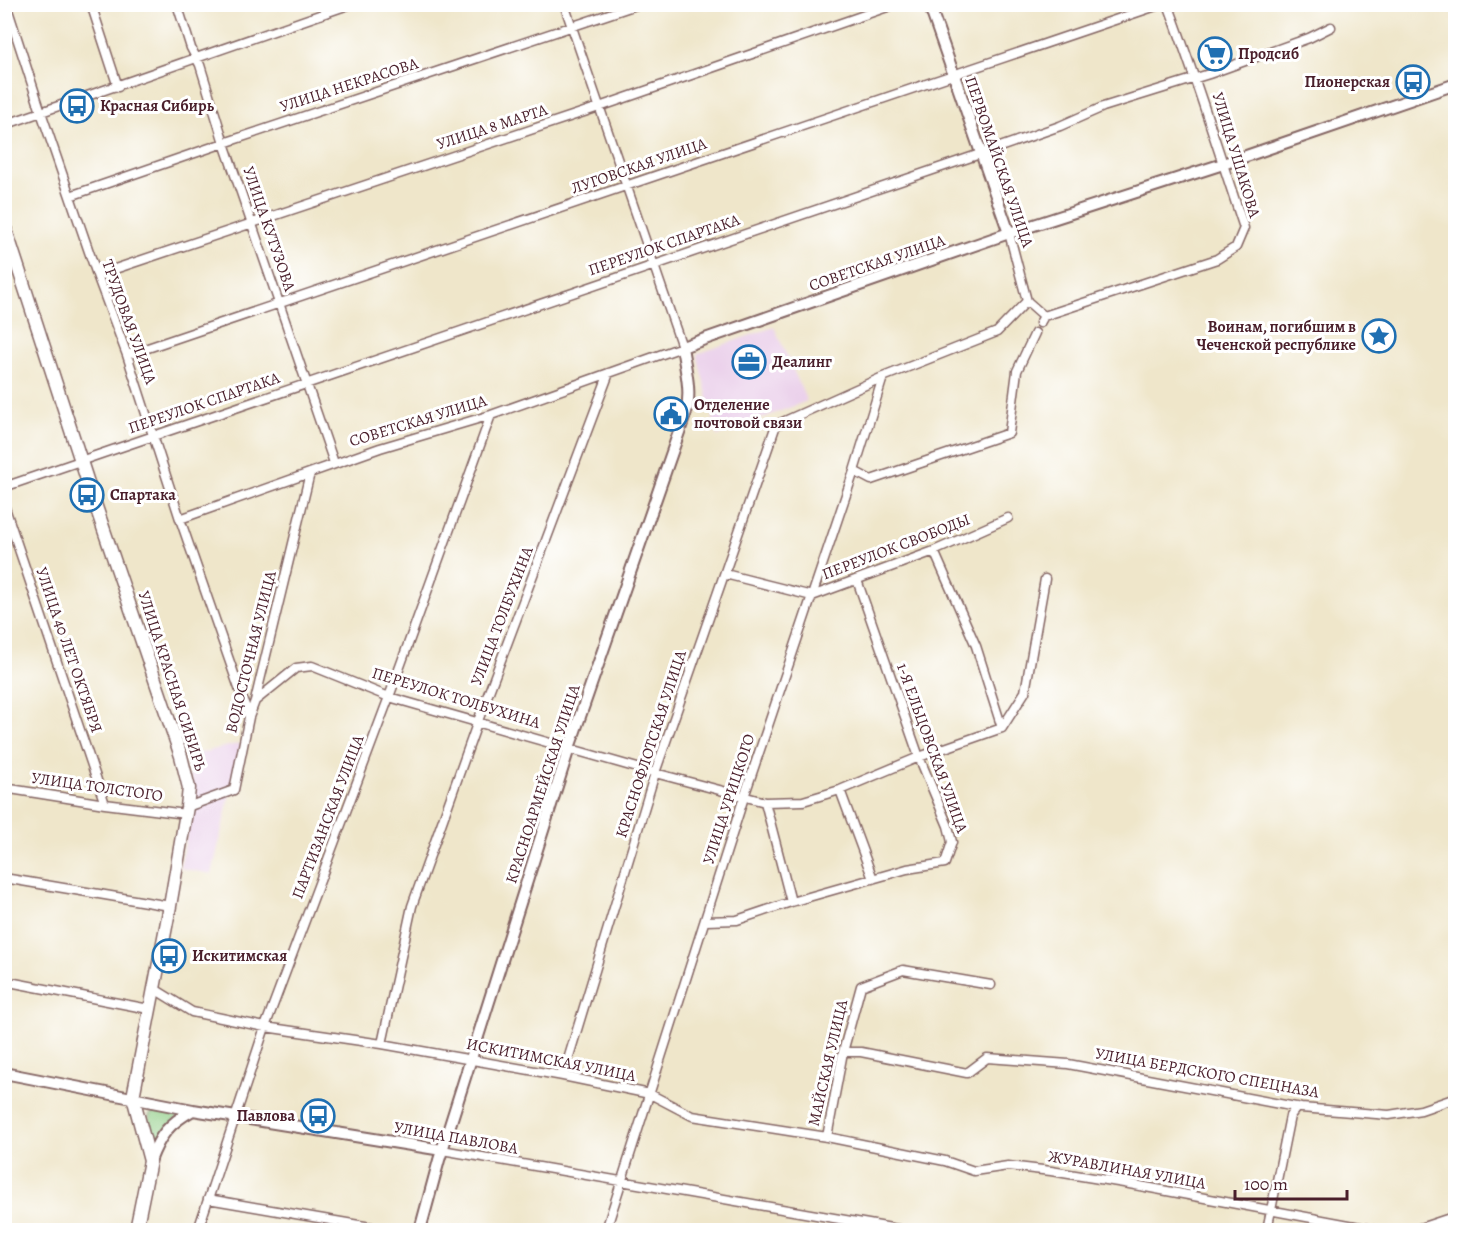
<svg xmlns="http://www.w3.org/2000/svg" width="1460" height="1235" viewBox="0 0 1460 1235" font-family="Alegreya,serif">
  <rect width="100%" height="100%" fill="#fff"/>
  <filter id="ink" filterUnits="userSpaceOnUse"><feTurbulence type="fractalNoise" baseFrequency=".0167" numOctaves="2"/><feDisplacementMap in="SourceGraphic" scale="12" xChannelSelector="R" yChannelSelector="G"/><feConvolveMatrix kernelMatrix="1 2 1 2 8 2 1 2 1" color-interpolation-filters="sRGB"/></filter>
  <filter id="wash" filterUnits="userSpaceOnUse"><feTurbulence type="fractalNoise" baseFrequency=".008" numOctaves="4" result="noise"/><feDisplacementMap in="SourceGraphic" scale="24" xChannelSelector="R" yChannelSelector="G"/><feGaussianBlur stdDeviation="1.35" result="paint"/><feColorMatrix in="noise" values="0 0 0 0 0 0 0 0 0 0 0 0 0 0 0 0 0 1.4 0 .05"/><feComposite in="paint" operator="in"/></filter>
  <g filter="url(#wash)">
    <rect width="100%" height="100%" fill="#efe6ca"/>
    <path fill="#ebd1eb" d="M774 327 807 401 717 436 697 354Z
      M241 743 212 874 180 868 195 794 184 757Z"/>
    <path fill="#8bca80" stroke="#6a7456" stroke-width="1.5" d="M154 1110 181 1113 150 1149 149 1115Z"/>
  </g>
  <g filter="url(#ink)">
    <g fill="none" stroke-linecap="round" stroke-linejoin="round">
      <g stroke="#846563" stroke-width="11">
        <path id="minor" d="M6 4 41 112 97 275 127 355 180 519 249 717
          M91 4 118 87
          M177 4 191 48 200 65 224 143 334 463
          M4 125 351 4
          M70 196 224 143 639 4
          M1009 233 1027 301 1044 316 1040 323
          M97 275 605 105 896 4
          M1044 316 1217 259 1236 247 1244 228C1219 153 1196 78 1168 4
          M127 355 1162 4
          M854 471 871 480 1009 433 1017 371 1035 333
          M4 487 980 154 1060 126 1103 107 1209 74 1309 38 1331 27
          M4 505 105 804
          M180 519 380 448 491 415 682 347 564 4
          M934 551 976 646 1002 728
          M725 574 812 596 934 551 1008 518
          M255 701 296 668 312 666 389 697 655 773 765 802 803 801 840 790 919 757 1002 728
          M1002 728 1025 692 1045 579
          M4 788 105 804 186 814
          M840 790 873 879
          M765 802 791 902
          M187 807 234 790 249 717 255 701 310 473
          M4 878 170 906
          M706 921 737 920 791 902 907 869 945 863 952 842 948 826 919 757 857 580
          M4 981 149 1009
          M153 988 192 1012 265 1027 382 1044 563 1076 650 1094 692 1116 827 1137 945 1161 974 1171 1008 1166 1051 1171 1124 1183 1376 1230
          M382 1044 412 906 478 721 609 373
          M843 1052H861L967 1073 987 1058 1068 1064 1301 1108 1389 1115 1421 1110 1456 1098
          M563 1076 655 773 776 425 883 377 997 332 1027 301
          M827 1137 843 1052 861 986 903 970 991 985
          M442 1150 903 1230
          M208 1199 388 1230
          M198 1230 265 1027 389 697 491 415
          M606 1230 744 797 854 471 883 377
          M1267 1230 1290 1116 1297 1107
          M1414 1230 1456 1216"/>
      </g>
      <g stroke="#846563" stroke-width="14">
        <path id="tertiary" d="M929 4 1009 233
          M4 1073 193 1110 442 1150
          M150 1161C160 1135 168 1124 193 1110
          M420 1230 439 1160 569 748 686 412C692 392 685 367 682 347L1009 233 1223 164 1456 84"/>
      </g>
      <g stroke="#846563" stroke-width="15">
        <path id="secondary" d="M4 224 91 492 181 756 189 788 187 807 170 906 133 1097 150 1161 136 1230"/>
      </g>
      <use href="#minor" stroke="#fff" stroke-width="8"/>
      <use href="#tertiary" stroke="#fff" stroke-width="10"/>
      <use href="#secondary" stroke="#fff" stroke-width="12"/>
    </g>
  </g>
  <defs>
    <g id="supermarket-ring" transform="scale(1.725)"><circle r="9.5" fill="#fff" stroke="#1f6fb2" stroke-width="1.5"/><path d="M-6-5.5h2.5l.6 2H6L4.5 2H-2.5L-4.4-4H-6ZM-1.5 3.2a1.3 1.3 0 1 0 .1 0ZM3 3.2a1.3 1.3 0 1 0 .1 0Z" fill="#1f6fb2"/></g>
    <g id="bus-ring" transform="scale(1.725)"><circle r="9.5" fill="#fff" stroke="#1f6fb2" stroke-width="1.5"/><path d="M-5-6H5V4H4V6H2V4H-2V6H-4V4H-5ZM-3.5-4V0h7V-4ZM-3.5 1.2v1.5H-2V1.2ZM2 1.2v1.5H3.5V1.2Z" fill="#1f6fb2"/></g>
    <g id="sight-ring" transform="scale(1.725)"><circle r="9.5" fill="#fff" stroke="#1f6fb2" stroke-width="1.5"/><path d="M0-6L1.8-2.2L6-1.7L2.9 1.2L3.7 5.4L0 3.3L-3.7 5.4L-2.9 1.2L-6-1.7L-1.8-2.2Z" fill="#1f6fb2"/></g>
    <g id="office-ring" transform="scale(1.725)"><circle r="9.5" fill="#fff" stroke="#1f6fb2" stroke-width="1.5"/><path d="M-6-3h4V-5.5h4V-3h4V5H-6ZM-1-4.5V-3h2v-1.5ZM-6 0V1H6V0Z" fill="#1f6fb2"/></g>
    <g id="civic-ring" transform="scale(1.725)"><circle r="9.5" fill="#fff" stroke="#1f6fb2" stroke-width="1.5"/><path d="M-.6-6.5H3V-4.5H.6V-3L4-1V1h2V6H-6V1h2V-1L-.6-3ZM-1.2 2.5V6h2.4V2.5Z" fill="#1f6fb2"/></g>
  </defs>
  <g fill-rule="evenodd">
    <use href="#supermarket-ring" x="1215" y="54"/>
    <use href="#bus-ring" x="1413" y="82"/>
    <use href="#bus-ring" x="77" y="106"/>
    <use href="#sight-ring" x="1379" y="336"/>
    <use href="#office-ring" x="749" y="362"/>
    <use href="#civic-ring" x="671" y="414"/>
    <use href="#bus-ring" x="87" y="495"/>
    <use href="#bus-ring" x="169" y="956"/>
    <use href="#bus-ring" x="318" y="1116"/>
  </g>
  <g text-anchor="middle" dominant-baseline="central" stroke-width="6" stroke-linejoin="round" paint-order="stroke">
    <g font-size="16" font-weight="bold" fill="#4a1f2b" stroke="#fff" text-anchor="start">
      <text x="1238" y="54">Продсиб</text>
      <text x="1390" y="82" text-anchor="end">Пионерская</text>
      <text x="100" y="106">Красная Сибирь</text>
      <text x="1356" y="327" text-anchor="end">Воинам, погибшим в<tspan x="1356" dy="18">Чеченской республике</tspan></text>
      <text x="772" y="362">Деалинг</text>
      <text x="694" y="405">Отделение<tspan x="694" dy="18">почтовой связи</tspan></text>
      <text x="110" y="495">Спартака</text>
      <text x="192" y="956">Искитимская</text>
      <text x="295" y="1116" text-anchor="end">Павлова</text>
    </g>
    <g font-size="16" fill="#4a1f2b" stroke="#fff">
      <text transform="translate(349 85) rotate(-18)">УЛИЦА НЕКРАСОВА</text>
      <text transform="translate(492 127) rotate(-18)">УЛИЦА 8 МАРТА</text>
      <text transform="translate(1236 155) rotate(73)">УЛИЦА УШАКОВА</text>
      <text transform="translate(999 162) rotate(71)">ПЕРВОМАЙСКАЯ УЛИЦА</text>
      <text transform="translate(639 166) rotate(-19)">ЛУГОВСКАЯ УЛИЦА</text>
      <text transform="translate(269 229) rotate(71)">УЛИЦА КУТУЗОВА</text>
      <text transform="translate(664 245) rotate(-19)">ПЕРЕУЛОК СПАРТАКА</text>
      <text transform="translate(877 263) rotate(-19)">СОВЕТСКАЯ УЛИЦА</text>
      <text transform="translate(129 322) rotate(70)">ТРУДОВАЯ УЛИЦА</text>
      <text transform="translate(204 403) rotate(-19)">ПЕРЕУЛОК СПАРТАКА</text>
      <text transform="translate(418 421) rotate(-17)">СОВЕТСКАЯ УЛИЦА</text>
      <text transform="translate(896 547) rotate(-21)">ПЕРЕУЛОК СВОБОДЫ</text>
      <text transform="translate(502 616) rotate(-69)">УЛИЦА ТОЛБУХИНА</text>
      <text transform="translate(69 650) rotate(71)">УЛИЦА 40 ЛЕТ ОКТЯБРЯ</text>
      <text transform="translate(251 652) rotate(-76)">ВОДОСТОЧНАЯ УЛИЦА</text>
      <text transform="translate(172 681) rotate(72)">УЛИЦА КРАСНАЯ СИБИРЬ</text>
      <text transform="translate(456 698) rotate(17)">ПЕРЕУЛОК ТОЛБУХИНА</text>
      <text transform="translate(651 744) rotate(-72)">КРАСНОФЛОТСКАЯ УЛИЦА</text>
      <text transform="translate(932 748) rotate(70)">1-Я ЕЛЬЦОВСКАЯ УЛИЦА</text>
      <text transform="translate(543 784) rotate(-72)">КРАСНОАРМЕЙСКАЯ УЛИЦА</text>
      <text transform="translate(97 787) rotate(8)">УЛИЦА ТОЛСТОГО</text>
      <text transform="translate(729 799) rotate(-72)">УЛИЦА УРИЦКОГО</text>
      <text transform="translate(328 817) rotate(-69)">ПАРТИЗАНСКАЯ УЛИЦА</text>
      <text transform="translate(551 1060) rotate(11)">ИСКИТИМСКАЯ УЛИЦА</text>
      <text transform="translate(828 1063) rotate(-77)">МАЙСКАЯ УЛИЦА</text>
      <text transform="translate(1207 1073) rotate(10)">УЛИЦА БЕРДСКОГО СПЕЦНАЗА</text>
      <text transform="translate(456 1138) rotate(10)">УЛИЦА ПАВЛОВА</text>
      <text transform="translate(1127 1170) rotate(10)">ЖУРАВЛИНАЯ УЛИЦА</text>
    </g>
  </g>
  <rect width="1460" height="1235" fill="none" stroke="#fff" stroke-width="24"/>
  <path d="M1235 1190v9h112v-9" fill="none" stroke="#4a1f2b" stroke-width="3"/>
  <text x="1244" y="1190" font-size="18" fill="#4a1f2b" stroke="#ffffff" stroke-width="4.5" paint-order="stroke">100 m</text>
</svg>
